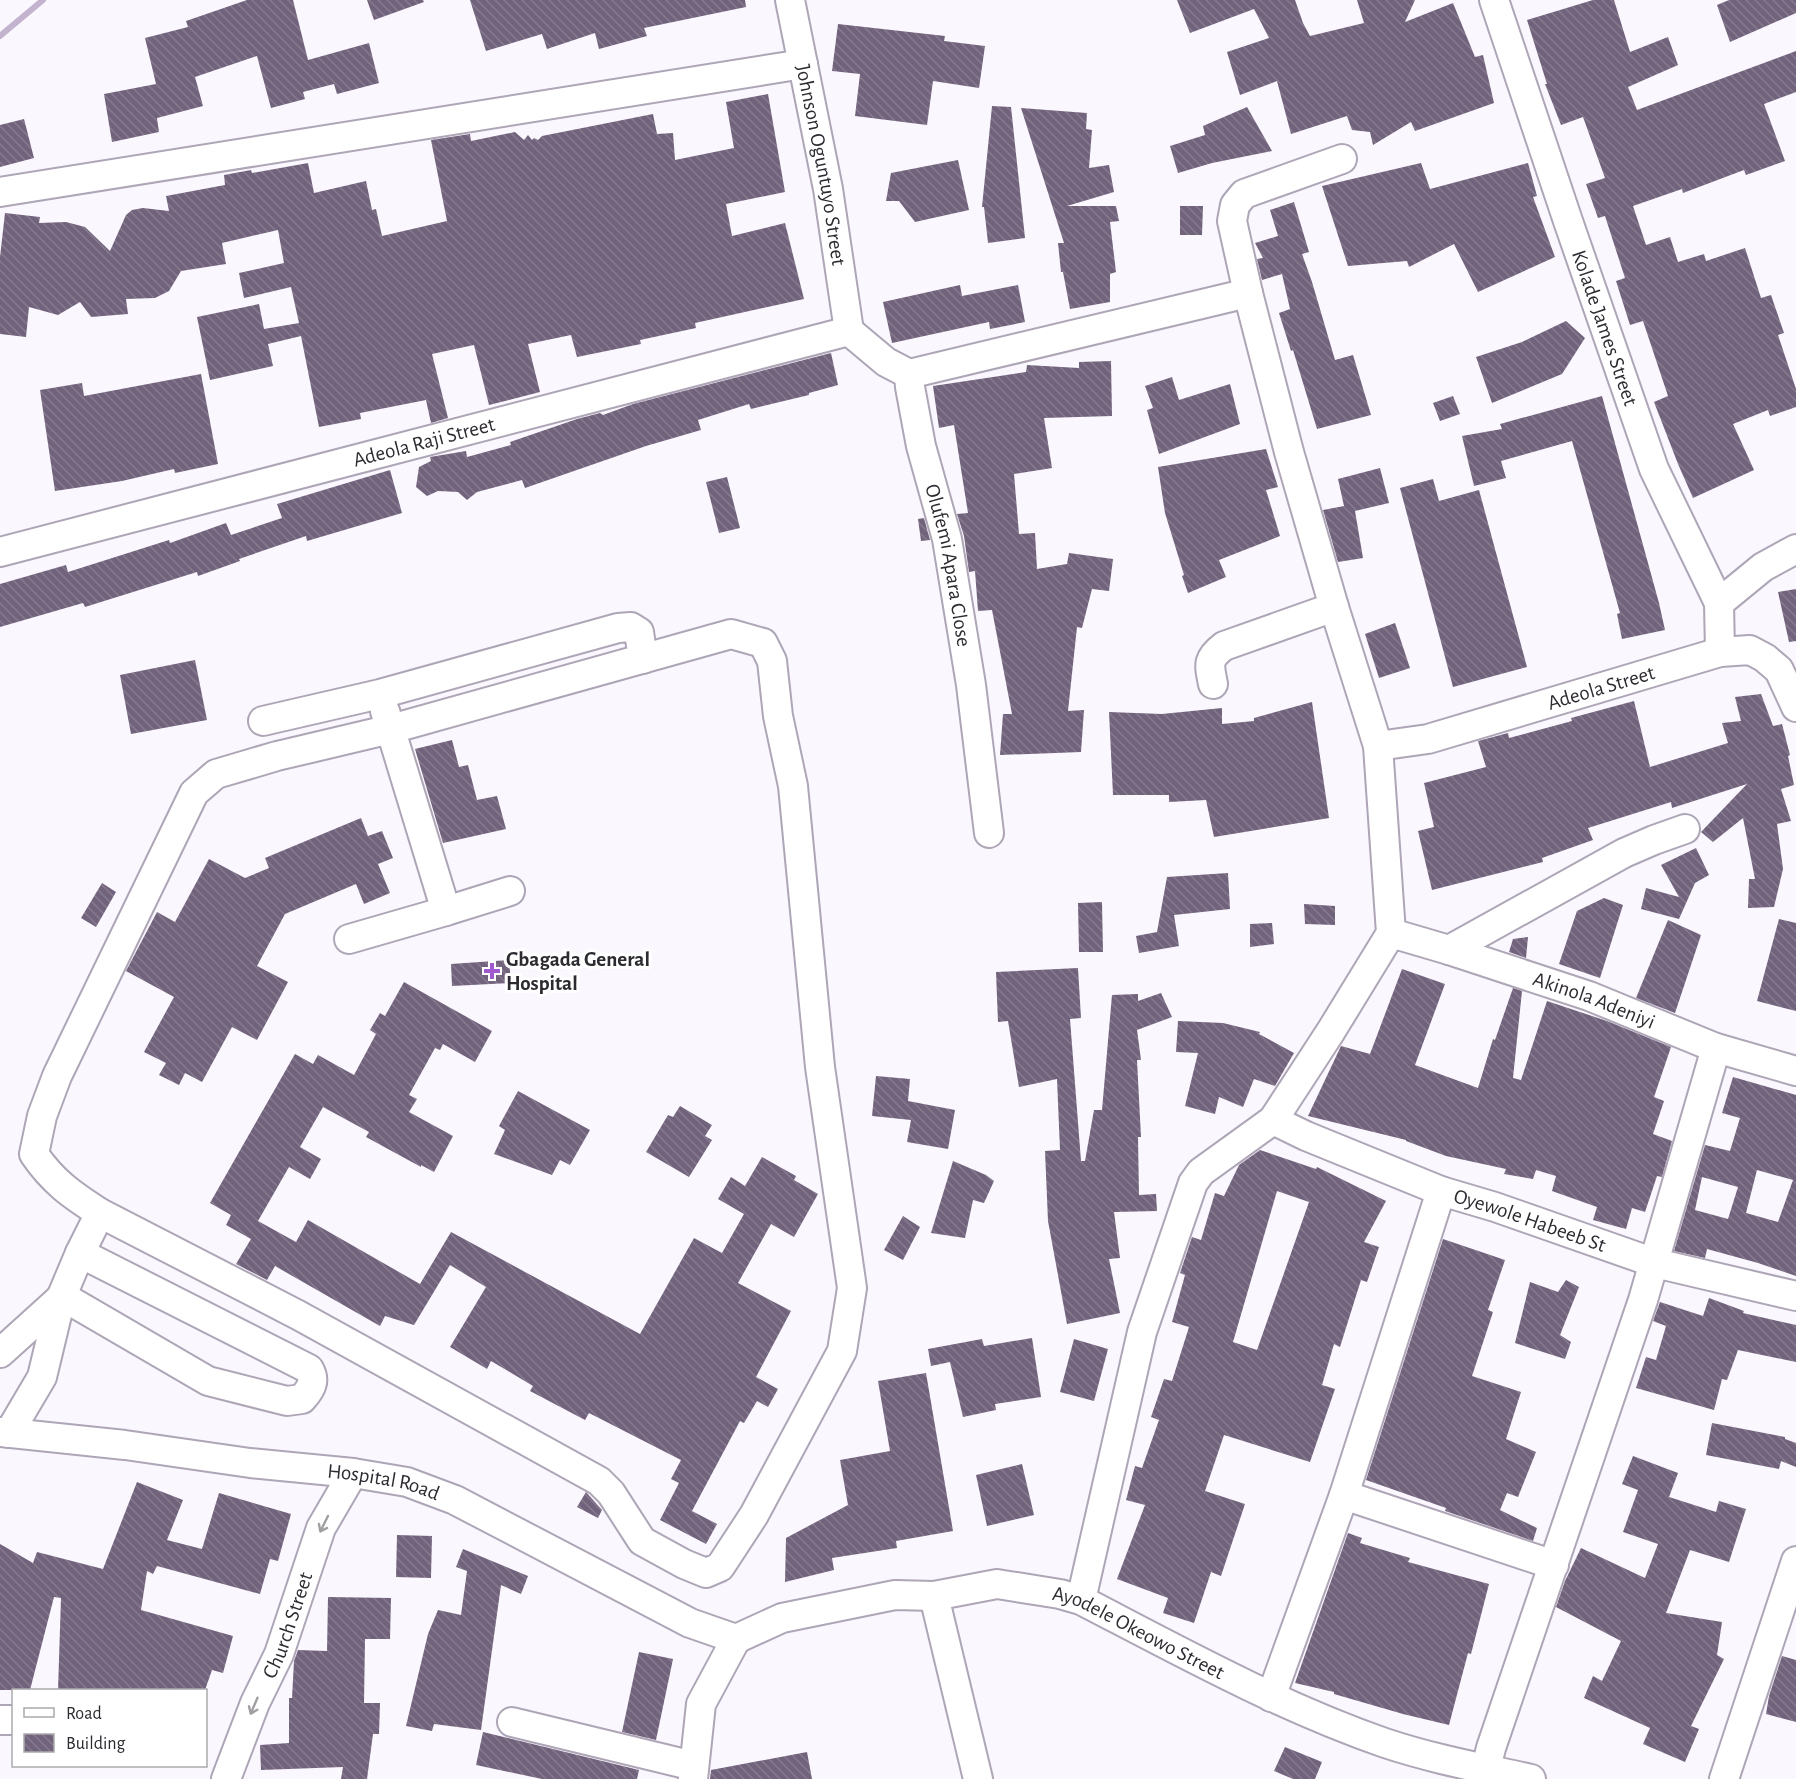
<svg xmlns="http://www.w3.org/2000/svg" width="1796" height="1779" viewBox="0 0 1796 1779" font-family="'Alegreya Sans',sans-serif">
  <defs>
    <pattern id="building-back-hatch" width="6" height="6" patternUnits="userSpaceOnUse" patternTransform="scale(1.5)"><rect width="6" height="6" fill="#72637d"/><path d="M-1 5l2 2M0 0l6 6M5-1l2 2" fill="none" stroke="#867a8e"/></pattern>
  </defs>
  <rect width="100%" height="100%" fill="#faf7fe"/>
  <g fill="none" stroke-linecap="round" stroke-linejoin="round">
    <path stroke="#c3b3cf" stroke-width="6" d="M0 36 43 0"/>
  </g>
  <path fill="url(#building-back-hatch)" fill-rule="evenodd" d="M247 0H293L308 60 369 43 379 83 337 94 334 84 303 92 305 99 271 108 257 56 195 77 203 106 157 118 159 132 112 142 104 94 156 84 145 38 188 27 186 21Z
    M367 0H423L424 2 374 20Z
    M470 0H745L746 7 644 28 647 36 599 49 595 33 547 49 542 34 486 51Z
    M1177 0H1295L1303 23 1310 36 1364 23 1357 0H1415L1405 22 1453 3 1475 57 1483 55 1494 103 1415 131 1411 122 1373 145 1370 132 1352 130 1347 116 1291 134 1277 81 1240 95 1227 52 1269 38 1254 9 1190 33Z
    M1593 0H1614L1630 52 1668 37 1678 65 1628 87 1637 110 1796 51V92L1764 104 1785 161 1746 175 1744 170 1683 193 1682 189 1633 206 1646 245 1670 237 1678 262 1704 254 1706 261 1745 248 1761 298 1771 295 1784 333 1778 335 1796 389V407L1770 416 1768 410 1733 424 1754 470 1693 498 1678 464 1654 402 1668 396 1643 321 1630 325 1616 281 1625 278 1605 216 1598 218 1586 184 1605 178 1583 117 1561 125 1545 84H1547L1527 20Z
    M1729 0H1796V13L1730 42 1717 5Z
    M838 24 945 36 944 41 985 46 979 88 933 81 927 125 855 116 860 74 832 71Z
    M768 94 785 192 726 204 732 236 785 223 804 299 695 323 696 328 640 340 641 344 577 357 571 335 528 344 540 392 489 405 474 345 432 354 448 418 431 423 426 400 360 413 361 419 319 427 301 336 268 344 273 366 210 380 197 317 259 304 264 329 299 323 291 287 244 298 239 273 284 263 278 230 222 243 226 264 181 271 169 291 155 298 126 299 128 314 91 317 80 302 58 315 29 307 26 337 0 334V257L5 213 40 217 39 223 66 222 85 227 110 251 126 215 132 210 143 208 169 211 166 196 225 185 224 175 251 170 252 173 308 163 314 193 366 181 372 210 376 209 382 236 447 221 431 140 470 134 471 141 515 132 524 140 528 135 532 140 534 138 538 140 542 136 653 114 657 134 673 133 675 160 734 148 726 102Z
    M992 106 1011 107 1025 238 988 243 984 207H982Z
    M1247 107 1272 151 1212 163 1178 173 1170 146 1205 135 1203 126Z
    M1021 108 1087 113 1086 129 1092 130 1089 168 1109 165 1114 192 1067 206H1116L1119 221 1110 222 1116 272 1110 274V302L1070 309 1063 272H1061L1058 243H1064Z
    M24 119 34 158 0 167V125Z
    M958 160 969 210 915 222 899 201H886L891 173Z
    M1421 163 1430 189 1528 163 1537 196 1533 197 1555 257 1478 292 1454 244 1409 267 1407 261 1348 266 1322 186Z
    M1294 202 1309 252 1302 254 1312 282 1335 360 1353 355 1371 415 1317 429 1293 350 1291 351 1279 313 1290 309 1282 274 1262 280 1257 259 1263 258 1255 243 1278 236 1270 210Z
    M1180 206H1203L1202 235H1180Z
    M960 285 962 296 1018 285 1025 322 990 329 989 322 892 343 883 302Z
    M1566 321 1585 338 1562 374 1492 403 1476 357 1522 342Z
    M831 353 838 385 809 393V395L751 409 749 404 698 420 701 430 646 446 525 488 522 480 477 492 467 500 458 492 438 491 427 496 416 487 419 467 431 461 430 457 466 451 467 457 511 445 510 442 577 419 600 413 603 415 633 404Z
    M1111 361 1112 416 1044 418 1052 468 1014 474 1019 534 1035 533 1037 569 1067 564 1069 553 1113 559 1109 591 1092 589 1082 628 1077 627 1068 711 1084 710 1081 752 1000 755 1003 714H1012L992 610 978 611 975 571 969 572 964 536 957 514 968 513 954 425 939 428 933 386 1026 372 1027 365 1079 368V362Z
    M201 374 218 464 175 473 174 469 122 481 55 491 40 390 82 383 84 396Z
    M1172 377 1179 400 1230 384 1240 424 1159 454 1147 410 1153 408 1145 386Z
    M1453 396 1460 414 1440 421 1433 403Z
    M1602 396 1659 603 1665 630 1622 639 1617 614 1620 613 1572 441 1501 461 1506 478 1474 486 1462 436 1502 429 1500 424Z
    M1266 449 1278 487 1266 490 1280 536 1219 560 1226 577 1188 593 1182 576 1184 575 1165 513 1158 467Z
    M1380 468 1389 503 1355 511 1363 558 1338 562 1323 510 1344 506 1338 479Z
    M390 470 402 513 307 541 306 536 239 559 240 561 198 576 197 572 85 607 83 603 0 627V584L66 565 68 572 169 540 170 543 226 523 231 535 282 518 277 504Z
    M727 477 740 528 719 533 706 482Z
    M1433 479 1439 501 1479 490 1527 667 1453 687 1400 488Z
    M924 518 930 540 921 541 918 519Z
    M1796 589V641L1789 642 1778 592Z
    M1395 623 1410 668 1379 678 1365 634Z
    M195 660 207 720 131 734 120 675Z
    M1761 694 1773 726 1782 724 1790 755 1788 756 1794 785 1781 789 1791 821 1777 824 1783 869 1774 907 1748 908 1749 879H1755L1743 818 1713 842 1701 832 1747 784 1672 808 1671 802 1588 828 1593 840 1542 858 1543 862 1432 890 1418 831 1434 827 1424 783 1486 767 1478 741 1508 733 1509 738 1572 721 1571 718 1634 701 1650 767 1728 743 1722 723 1741 721 1735 697Z
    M1312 702 1329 818 1214 837 1206 800 1169 802V795H1113L1109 712 1162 714 1222 708V724L1254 721V718Z
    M452 740 459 767 468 765 477 800 497 796 506 829 443 843 415 749Z
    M361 818 368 836 382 831 393 858 378 864 390 893 364 904 356 884 285 914 257 966 288 982 257 1040 232 1027 202 1082 185 1073 179 1085 159 1075 166 1063 144 1052 174 997 126 971 157 912 175 922 209 859 245 878 269 868 265 858Z
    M1696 848 1709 875 1695 883 1679 919 1641 909 1646 888 1679 897 1661 865Z
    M1228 873 1230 909 1174 915 1179 946 1139 953 1136 936 1157 932 1167 877Z
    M102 883 116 892 96 927 81 918Z
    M1604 898 1623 905 1600 978 1559 964 1577 911Z
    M1102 902 1103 952H1079L1078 903Z
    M1304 904 1335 906V925L1305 924Z
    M1779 919 1796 923V1011L1757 1001Z
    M1668 920 1701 935 1675 1013 1636 998Z
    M1272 923 1274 944 1250 947V924Z
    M1528 937 1526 958 1509 952 1513 939Z
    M509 960 511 983 452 986 451 964Z
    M1078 968 1081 1018 1070 1019 1081 1161H1085L1094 1110H1102L1112 995 1138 994V1001L1161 993 1172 1017 1137 1030 1141 1060H1137L1141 1137H1138L1139 1195 1156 1194 1157 1211 1114 1212 1120 1258 1109 1259 1120 1313 1067 1324 1048 1221 1045 1151 1060 1150 1057 1079 1019 1087 1008 1021 998 1022 996 972Z
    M1402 969 1445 984 1415 1065 1478 1088 1493 1039 1495 1040 1513 988 1522 991 1513 1078 1521 1080 1547 1001 1607 1021 1671 1047 1654 1097 1664 1101 1653 1134 1672 1141 1662 1177 1657 1176 1645 1212 1632 1208 1626 1229 1593 1220 1597 1207 1552 1191 1556 1176 1536 1170 1533 1179 1504 1174 1506 1169 1446 1156 1406 1141V1140L1308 1116 1341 1046 1370 1054Z
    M404 982 492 1031 475 1062 443 1044 440 1050 435 1048 409 1095 417 1099 409 1112 453 1136 434 1172 421 1165V1167L366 1137 369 1132 323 1107 300 1147 321 1159 310 1179 289 1167 258 1221 296 1242 308 1220 420 1284 451 1232 640 1334 694 1238 722 1253 744 1214 718 1199 731 1177 745 1186 762 1157 796 1176 794 1180 818 1194 794 1237 771 1224 738 1283 791 1311 756 1377 778 1389 768 1407 757 1401 744 1423 740 1421 692 1511 717 1524 706 1544 660 1520 679 1483 671 1479 681 1460 589 1413 585 1420 530 1391 533 1386 491 1361 487 1369 450 1347 486 1287 450 1265 414 1325 385 1316 380 1326 275 1266 267 1280 236 1264 251 1239 226 1225 231 1215 210 1203 295 1054 313 1064 318 1055 354 1075 376 1034 370 1030 380 1013 385 1016Z
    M1178 1021 1223 1023 1260 1032 1259 1034 1294 1053 1275 1086 1254 1079 1243 1107 1219 1097 1215 1114 1185 1106 1198 1053 1176 1052Z
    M876 1076 910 1079 908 1101 955 1110 948 1149 907 1142 911 1120 872 1116Z
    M1733 1077 1796 1095V1276L1758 1263 1707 1249 1705 1258 1674 1251 1705 1145 1730 1151 1740 1118 1722 1113ZM1757 1170 1793 1180 1778 1222 1746 1213ZM1702 1177 1738 1187 1728 1219 1695 1210Z
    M518 1091 590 1130 570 1165 560 1160 552 1175 494 1154 505 1130 499 1126Z
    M680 1106 712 1125 705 1136 712 1140 689 1177 646 1152 668 1115 673 1117Z
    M1260 1150 1316 1169 1317 1167 1386 1201 1364 1242 1379 1247 1367 1282 1361 1280 1340 1347 1334 1344 1322 1385 1335 1389 1310 1462 1224 1435 1205 1491 1245 1504 1221 1576 1211 1572 1194 1623 1163 1613 1168 1598 1117 1579 1145 1505 1126 1500 1135 1466 1142 1468 1159 1420 1151 1417 1164 1379 1172 1381 1189 1327 1172 1322 1185 1275 1180 1273 1192 1237 1201 1240 1215 1193 1224 1196 1239 1165ZM1277 1191 1309 1202 1257 1350 1233 1342Z
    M953 1161 986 1175 994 1181 984 1203 973 1200 965 1238 931 1233Z
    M903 1216 920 1227 903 1260 884 1250Z
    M1443 1239 1505 1260 1488 1310 1493 1312 1472 1376 1521 1392 1506 1439 1536 1452 1518 1497 1507 1493 1500 1510 1537 1528 1533 1541 1445 1511 1446 1508 1366 1480Z
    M1566 1280 1579 1287 1560 1335 1571 1342 1565 1359 1515 1343 1530 1282 1558 1292Z
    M1709 1298 1744 1311 1743 1313 1796 1325V1362L1738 1350 1727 1380 1722 1379 1714 1410 1636 1388 1646 1357 1656 1360 1666 1326 1653 1321 1660 1302 1703 1316Z
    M1032 1338 1041 1397 995 1404 996 1410 963 1417 950 1362 931 1366 928 1349 982 1339 984 1346Z
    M1074 1339 1108 1349 1094 1401 1060 1392Z
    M926 1373 953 1531 896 1541 897 1548 832 1558 834 1570 785 1582 786 1538 848 1505 840 1460 890 1451 878 1381Z
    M1712 1423 1785 1437V1439L1796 1443V1467L1781 1461 1779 1469 1706 1455Z
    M1633 1456 1678 1473 1669 1497 1716 1512 1719 1501 1746 1509 1729 1562 1690 1550 1666 1613 1722 1622 1717 1655 1724 1659 1691 1726 1699 1729 1685 1762 1643 1744 1650 1728 1584 1698 1593 1676 1602 1681 1621 1641 1556 1607 1565 1581 1581 1548 1645 1578 1658 1544 1623 1532 1638 1490 1622 1484Z
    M1022 1464 1034 1515 987 1526 976 1475Z
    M137 1482 183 1500 167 1540 202 1549 219 1493 291 1514 278 1561 270 1559 260 1594 157 1566 153 1574 147 1571 141 1610 233 1636 223 1673 212 1670 205 1690H58L61 1598 54 1597 30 1690H0V1544L33 1563 37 1552 103 1569Z
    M586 1492 602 1510 598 1518 577 1507Z
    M1348 1533 1362 1538 1360 1543 1410 1558 1408 1562 1489 1584 1471 1654 1468 1653 1449 1725 1403 1714 1334 1694V1692L1295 1683Z
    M397 1535 432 1536 431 1578 396 1577Z
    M463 1549 528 1576 521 1594 501 1585 481 1730 434 1724 432 1731 406 1726 428 1634 438 1610 461 1615 467 1571 456 1567Z
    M328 1597 391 1598 390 1639H365L364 1703H380L379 1734H373L367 1779H341L343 1767 261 1770 260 1745 289 1743V1698H292L294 1661 298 1650 327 1651Z
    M639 1652 673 1659 656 1740 622 1732Z
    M1782 1656 1796 1660V1722L1766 1714 1769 1696Z
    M483 1732 639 1770 637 1779H542L476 1765Z
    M1285 1747 1322 1762 1315 1779H1293L1274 1771Z
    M807 1752 812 1779H710L711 1770Z"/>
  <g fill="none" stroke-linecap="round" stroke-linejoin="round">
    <g stroke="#aea5b6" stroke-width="32">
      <g id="minor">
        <path id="s1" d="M790 0 828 189 849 331"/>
        <path id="s2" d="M1494 0 1568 221 1654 469 1719 603 1720 652"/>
        <path d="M0 192 803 64"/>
        <path id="s3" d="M849 331 886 362 909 374 910 387 921 446 947 539 971 685 989 833"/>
        <path d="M909 374 1248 293"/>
        <path id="s4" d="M0 552 849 331"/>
        <path d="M1719 603 1763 567 1796 549"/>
        <path d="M731 634 763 643 772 661 778 716 793 786 820 1067 852 1288 842 1351 754 1515 720 1567 706 1573 684 1564 642 1541 611 1493 599 1481 298 1315 100 1213C72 1195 53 1182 34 1154L42 1116 57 1076 194 793 216 774 277 756 391 729Z"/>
        <path d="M1213 684C1209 664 1207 659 1224 646L1334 607"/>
        <path d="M385 711 446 911 510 891"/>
        <path d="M263 721 380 694 618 628 631 627 639 632 643 659"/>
        <path id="s5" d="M1378 746 1428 739 1720 652 1750 650 1765 658 1779 670 1796 707"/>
        <path id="s6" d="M1391 933 1449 950 1589 996 1716 1048 1796 1071"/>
        <path d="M349 939 446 911"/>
        <path d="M1449 950 1624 853 1654 840 1685 829"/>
        <path id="s7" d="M1273 1120 1306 1136 1441 1191 1495 1207 1655 1263 1796 1296"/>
        <path d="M62 1296 208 1381 287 1401 302 1399C311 1389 316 1381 309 1369L80 1253"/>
        <path d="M0 1353 61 1298"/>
        <path id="s8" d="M0 1432 125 1445 250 1463 353 1473 407 1482 455 1500 690 1623 736 1639"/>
        <path d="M9 1433 42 1377 61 1298 80 1253 100 1213"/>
        <path d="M1344 1495 1554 1565"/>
        <path d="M934 1596 978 1779"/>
        <path d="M1081 1600 1142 1332 1193 1183 1201 1172 1273 1120 1331 1031 1391 933 1378 746 1334 607 1289 452 1248 293 1232 221 1235 205 1244 194 1342 159"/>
        <path id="s9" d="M736 1639 782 1618 895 1595 934 1596 997 1584 1060 1594 1081 1600C1181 1652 1279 1706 1385 1743 1433 1759 1482 1768 1531 1779"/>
        <path d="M1271 1697 1344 1495 1441 1191"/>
        <path d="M0 1720H14"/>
        <path d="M512 1722 694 1766"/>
        <path d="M1486 1768 1491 1748 1643 1300 1716 1048"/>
        <path id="s10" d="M226 1779 255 1703 279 1654 321 1528 353 1473"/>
        <path d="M693 1779 701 1704 736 1639"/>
        <path d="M1724 1779 1796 1561"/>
      </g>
    </g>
    <use href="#minor" stroke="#fff" stroke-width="28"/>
  </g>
  <defs><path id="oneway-shaft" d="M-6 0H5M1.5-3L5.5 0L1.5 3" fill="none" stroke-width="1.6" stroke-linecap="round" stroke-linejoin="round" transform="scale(1.5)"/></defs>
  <g stroke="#a19fa2">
    <use href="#oneway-shaft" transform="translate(324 1524) rotate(116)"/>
    <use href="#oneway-shaft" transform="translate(254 1706) rotate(113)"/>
  </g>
  <path fill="#a15ace" stroke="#fff" stroke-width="2" d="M489 962h6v6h6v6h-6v6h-6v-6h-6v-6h6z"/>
  <g text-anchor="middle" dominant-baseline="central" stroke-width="6" stroke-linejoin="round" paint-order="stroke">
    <g font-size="21" fill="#2e2a31" stroke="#fff">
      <text stroke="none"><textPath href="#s1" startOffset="168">Johnson Oguntuyo Street</textPath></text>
      <text stroke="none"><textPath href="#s2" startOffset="346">Kolade James Street</textPath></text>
      <text stroke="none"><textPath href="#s4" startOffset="438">Adeola Raji Street</textPath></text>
      <text stroke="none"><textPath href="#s3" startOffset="270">Olufemi Apara Close</textPath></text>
      <text stroke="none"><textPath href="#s5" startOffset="231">Adeola Street</textPath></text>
      <text stroke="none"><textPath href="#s6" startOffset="214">Akinola Adeniyi</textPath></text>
      <text stroke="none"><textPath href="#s7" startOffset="276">Oyewole Habeeb St</textPath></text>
      <text stroke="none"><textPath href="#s8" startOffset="387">Hospital Road</textPath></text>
      <text stroke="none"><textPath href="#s10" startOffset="166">Church Street</textPath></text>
      <text stroke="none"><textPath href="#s9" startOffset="420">Ayodele Okeowo Street</textPath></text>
    </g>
    <g font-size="21" font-weight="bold" fill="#2e2a31" stroke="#fff" text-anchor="start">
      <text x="506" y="959">Gbagada General<tspan x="506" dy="24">Hospital</tspan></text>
    </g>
  </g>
  <rect x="12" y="1689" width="195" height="78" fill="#ffffff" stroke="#abaaad" stroke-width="1.5"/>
  <rect x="24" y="1708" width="30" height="9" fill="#ffffff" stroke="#abaaad" stroke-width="1.5"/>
  <text x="66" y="1719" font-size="18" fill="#2e2a31">Road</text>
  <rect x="24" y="1734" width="30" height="18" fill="url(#building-back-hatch)" stroke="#abaaad" stroke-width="1.5"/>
  <text x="66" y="1749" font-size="18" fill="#2e2a31">Building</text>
</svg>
